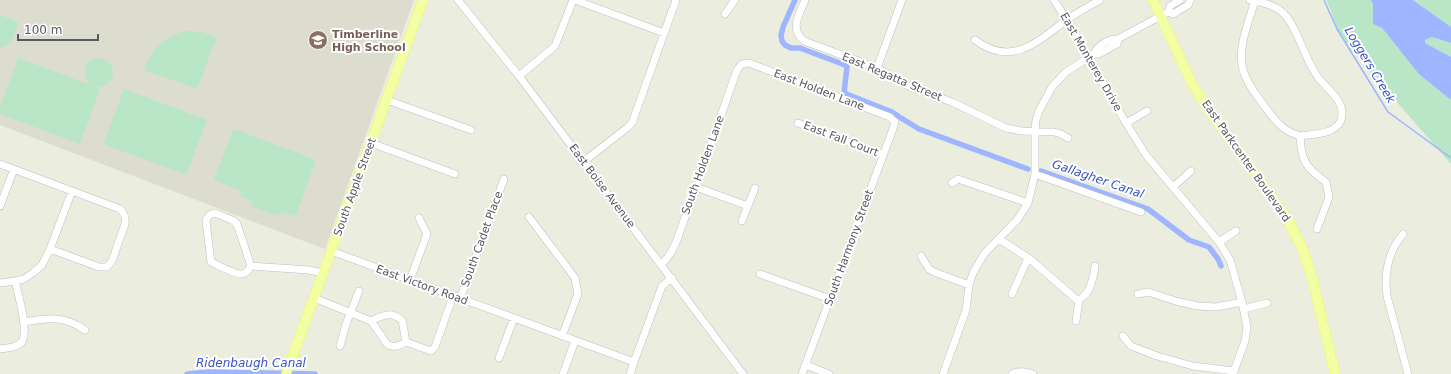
<svg xmlns="http://www.w3.org/2000/svg" width="1451" height="374" viewBox="0 0 1451 374" font-family="'DejaVu Sans',sans-serif">
  <rect width="100%" height="100%" fill="#ebeddf"/>
  <path fill="#dcddce" d="M0 0H414L325 249 0 125Z"/>
  <path fill="#b9e6c7" d="M1326 0H1371L1373 4V24L1382 28 1397 47 1451 100V164L1345 43 1336 26 1330 8Z
    M1413 0H1451V27Z
    M0 15 18 22C15 34 13 45 0 48Z
    M185 31 202 32 217 37 198 86 194 88 144 70C151 49 164 37 185 31Z
    M1432 37 1451 43V57L1425 43V40Z
    M18 58 91 85C66 56 121 46 112 79L105 86 96 87 100 89 80 144 0 114V107Z
    M124 89 207 120 186 175 103 144Z
    M234 129 316 160 296 215 293 216 281 211 280 214 277 215 253 207 252 204 253 201 242 197 240 194 241 191 216 181 214 178 233 130Z"/>
  <path fill="#9db6ff" d="M1371 0H1413L1451 27V43L1432 37 1425 40V43L1451 57V100L1419 74 1382 28 1373 24V4Z"/>
  <g fill="none" stroke-linecap="round" stroke-linejoin="round">
    <path stroke="#9db6ff" stroke-width="1.5" d="M1324 0 1337 29 1388 112 1451 158"/>
    <path stroke="#9db6ff" stroke-width="5.5" d="M795 0 783 27 781 35 782 41 785 45 791 48H800L845 65 847 67 844 93 892 112 898 116
      M901 118 919 129 1028 169
      M1041 171 1148 209 1189 240 1209 247 1218 259 1221 266
      M187 374 209 372 315 374"/>
    <g stroke="#bebfc7" stroke-width="8">
      <path id="minor" d="M458 0 519 76 743 374
        M575 0 664 33
        M805 0C799 16 789 28 804 41L877 68 908 86 952 102 1006 128 1022 131 1054 132 1061 134 1068 138
        M1054 0 1067 20 1126 123 1146 155 1219 242 1230 260 1242 302 1247 327 1245 341 1233 374
        M1180 0 1170 6 1168 12 1173 14 1188 5 1190 1
        M1250 0C1263 3 1277 5 1286 16 1299 32 1304 57 1317 76 1326 89 1347 101 1341 120 1335 135 1313 134 1300 136
        M1255 0C1249 22 1237 47 1243 70 1247 84 1257 96 1265 107 1277 122 1281 130 1300 136 1301 161 1306 168 1326 182L1329 197 1317 229
        M725 14 735 0
        M1118 39 1117 44 1099 54H1094C1097 46 1109 38 1118 39L1168 12
        M975 40C1011 67 1036 43 1065 21 1076 13 1088 7 1100 0
        M877 68 902 0
        M519 76 555 46 573 0
        M387 100 471 130
        M798 123 883 155
        M1126 123 1147 111
        M371 143 455 174
        M583 162 627 128 632 123 676 0
        M0 164 120 209C125 214 126 218 125 224L112 261 107 267H99L50 249
        M1035 174 1141 212
        M952 183 958 179 1028 203
        M696 187 748 206
        M1173 187 1191 171
        M0 206 14 169
        M215 213 232 220 237 224 251 266C249 270 246 274 241 274 234 274 218 265 211 262L206 221C208 216 209 214 215 213Z
        M529 217 575 278 578 294 562 336
        M742 221 755 188
        M1403 234C1388 252 1384 274 1387 296L1408 374
        M999 239 1030 259 1076 299 1079 300C1090 294 1094 277 1095 266
        M1219 242 1236 231
        M331 251 634 362 630 374
        M921 256 929 269 934 272 969 285
        M661 264C669 258 673 249 677 240L737 70 742 64 749 63 890 117 895 122 894 126 802 374
        M251 266 309 270 323 273
        M760 274 830 299
        M410 280 427 234 419 218
        M0 283 15 281
        M1012 294 1028 258
        M1138 294 1148 292 1179 302 1198 306 1216 307 1242 302
        M314 298 371 321 387 344C393 349 400 345 406 342L431 351 435 347 453 296
        M460 299 504 179
        M1244 309 1267 303
        M371 321C384 315 390 311 402 320L406 342
        M1076 321 1079 300
        M24 322C49 318 63 315 85 330
        M1123 336 1131 346 1157 356 1193 366 1234 371
        M340 346 346 324 359 291
        M0 349C7 348 15 348 21 343 30 333 18 294 15 281L24 279 34 272 42 265 50 249 72 191
        M499 358 514 318
        M634 362 662 286 672 278
        M806 365 829 374
        M563 374 575 341
        M943 374 966 310 969 285 973 273 984 254 1017 220 1028 203 1035 174V131L1036 120 1039 111 1052 87 1066 72 1094 54
        M1012 374C1018 370 1026 372 1033 374"/>
    </g>
    <g stroke="#f5f94c" stroke-width="10">
      <path id="major" d="M1153 0 1192 84 1212 115 1286 216 1303 250 1313 281 1335 374
        M286 374 423 0"/>
    </g>
    <use href="#minor" stroke="#fff" stroke-width="7"/>
    <use href="#major" stroke="#f2ffa2" stroke-width="9"/>
  </g>
  <defs>
    <g id="school-disc" transform="scale(1)"><circle r="9.5" fill="#8d6e63" stroke="#fff"/><path d="M0-5L7-2L0 1L-7-2ZM-4 1L0 2.5L4 1V4Q0 6-4 4Z" fill="#fff"/></g>
  </defs>
  <g fill-rule="evenodd">
    <use href="#school-disc" x="318" y="40"/>
  </g>
  <g text-anchor="middle" dominant-baseline="central" stroke-width="4" stroke-linejoin="round" paint-order="stroke">
    <g font-size="11" font-weight="bold" fill="#785e54" stroke="#fff" text-anchor="start">
      <text x="332" y="34">Timberline<tspan x="332" dy="13">High School</tspan></text>
    </g>
    <g font-size="11" fill="#585961" stroke="#fff">
      <text transform="translate(1091 62) rotate(60)">East Monterey Drive</text>
      <text transform="translate(892 77) rotate(23)">East Regatta Street</text>
      <text transform="translate(819 90) rotate(21)">East Holden Lane</text>
      <text transform="translate(841 139) rotate(21)">East Fall Court</text>
      <text transform="translate(1246 161) rotate(55)">East Parkcenter Boulevard</text>
      <text transform="translate(703 165) rotate(-70)">South Holden Lane</text>
      <text transform="translate(602 186) rotate(53)">East Boise Avenue</text>
      <text transform="translate(355 187) rotate(-70)">South Apple Street</text>
      <text transform="translate(482 239) rotate(-70)">South Cadet Place</text>
      <text transform="translate(849 248) rotate(-70)">South Harmony Street</text>
      <text transform="translate(422 285) rotate(20)">East Victory Road</text>
    </g>
    <g font-size="12" font-style="italic" fill="#3954c8" stroke="#fff">
      <text transform="translate(1370 65) rotate(59)">Loggers Creek</text>
      <text transform="translate(1098 179) rotate(19)">Gallagher Canal</text>
      <text x="251" y="363">Ridenbaugh Canal</text>
    </g>
  </g>
  <path d="M18 34v6h80v-6" fill="none" stroke="#585961" stroke-width="2"/>
  <text x="24" y="34" font-size="12" fill="#585961" stroke="#ffffff" stroke-width="3" paint-order="stroke">100 m</text>
</svg>
